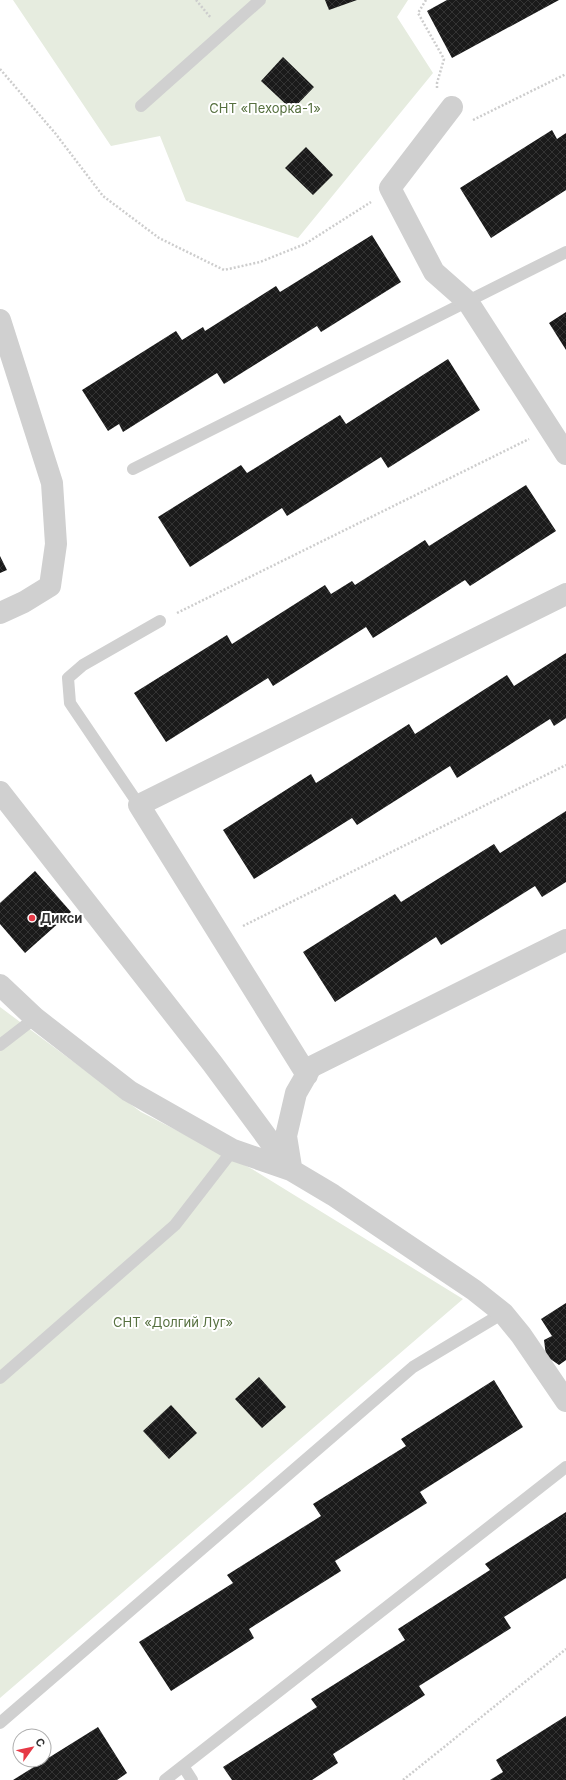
<svg xmlns="http://www.w3.org/2000/svg" width="566" height="1780" viewBox="0 0 566 1780" font-family="Inter,sans-serif">
  <defs>
    <pattern id="building-cross-hatch" width="8" height="8" patternUnits="userSpaceOnUse"><rect width="8" height="8" fill="#1a1a1a"/><path d="M0 0l8 8M0 8l8-8" fill="none" stroke="#333"/></pattern>
  </defs>
  <rect width="100%" height="100%" fill="#fff"/>
  <path fill="#e6ecdf" d="M13 0H408L397 17 433 73 298 238 186 201 160 136 111 146Z
    M0 1007 141 1112 252 1169 463 1299 0 1698Z"/>
  <path fill="url(#building-cross-hatch)" d="M325 0H357L329 10Z
    M447 0H559L452 58 427 11Z
    M283 57 314 87 292 110 261 81Z
    M552 130 557 139 566 133V190L491 238 460 188Z
    M306 147 333 175 313 195 285 168Z
    M372 235 401 282 321 332 317 326 224 384 217 373 123 432 119 424 108 431 82 390 176 331 182 340 203 327 205 331 276 286 280 292Z
    M566 312V350L549 323Z
    M448 359 480 410 388 468 381 457 287 516 282 508 190 567 158 517 241 465 247 473 340 415 346 424Z
    M526 485 556 531 470 586 465 580 373 638 366 627 273 686 268 678 166 742 134 693 227 635 232 644 325 585 331 594 352 581 355 585 425 540 429 546Z
    M0 556 7 570 0 573Z
    M566 653V718L554 726 550 719 457 778 450 766 357 825 352 818 254 879 223 830 311 774 316 783 409 724 415 734 507 675 514 686Z
    M566 811V882L542 897 535 886 441 945 436 937 335 1002 303 952 395 894 401 902 494 844 500 853Z
    M35 871 71 912 25 953 0 924V903Z
    M566 1303V1360L559 1365 546 1356 544 1340 552 1336 541 1319Z
    M259 1377 286 1407 262 1428 235 1399Z
    M494 1380 523 1427 420 1492 427 1503 335 1561 341 1571 249 1629 254 1638 171 1691 139 1642 233 1583 227 1575 321 1516 313 1504 406 1446 401 1439Z
    M171 1405 197 1433 169 1459 143 1431Z
    M566 1512V1578L504 1617 511 1628 419 1686 425 1695 333 1754 338 1763 312 1780H232L223 1767 317 1707 311 1699 405 1640 398 1629 490 1570 485 1564Z
    M566 1716V1780H490L503 1772 496 1760Z
    M98 1727 127 1773 117 1780H13Z"/>
  <g fill="none" stroke-linecap="round" stroke-linejoin="round">
    <path stroke="#cdcdcd" stroke-width="2.5" stroke-dasharray="2 2" stroke-linecap="butt" d="M196 0 211 18
      M426 0 418 13 444 59 437 83V88
      M0 69 55 133 103 196 159 238 224 270 260 262 305 244 371 202
      M473 120 566 74
      M177 613 529 439
      M243 926 566 765
      M403 1780 566 1649"/>
    <path stroke="#d0d0d0" stroke-width="12" d="M141 106 260 0
      M133 469 566 252
      M139 805 70 703 68 678 83 665 160 621
      M0 1045 35 1018
      M0 1378 175 1225 233 1150
      M0 1723 413 1367 503 1313
      M183 1766 192 1780
      M165 1780 566 1467"/>
    <path stroke="#d0d0d0" stroke-width="22" d="M452 107 390 188 434 272 468 302 566 454
      M0 320 52 483 56 544 50 586 24 602 0 613
      M0 792 212 1063 291 1170
      M0 985 35 1018 129 1091 233 1150 291 1170 333 1195 474 1290 503 1313 521 1335 566 1401
      M307 1075 139 805 566 594
      M291 1167 286 1136 296 1093 311 1067 566 940"/>
  </g>
  <circle fill="#e63946" stroke="#fff" stroke-width="1.5" cx="32" cy="918" r="4"/>
  <g text-anchor="middle" dominant-baseline="central" stroke-width="4" stroke-linejoin="round" paint-order="stroke">
    <g font-size="13" fill="#56703f" stroke="#fff">
      <text x="265" y="108">СНТ «Пехорка-1»</text>
      <text x="173" y="1322">СНТ «Долгий Луг»</text>
    </g>
    <g font-size="13" font-weight="bold" fill="#333" stroke="#fff" text-anchor="start">
      <text x="40" y="918">Дикси</text>
    </g>
  </g>
  <g transform="translate(32 1748) rotate(57)"><circle r="19" fill="#ffffff" stroke="#adadad"/>
  <path d="M0-3L7 15L0 10L-7 15Z" fill="#e63946"/>
  <text y="-6" font-size="11" font-weight="bold" text-anchor="middle" fill="#333333">С</text>
  </g>
</svg>
